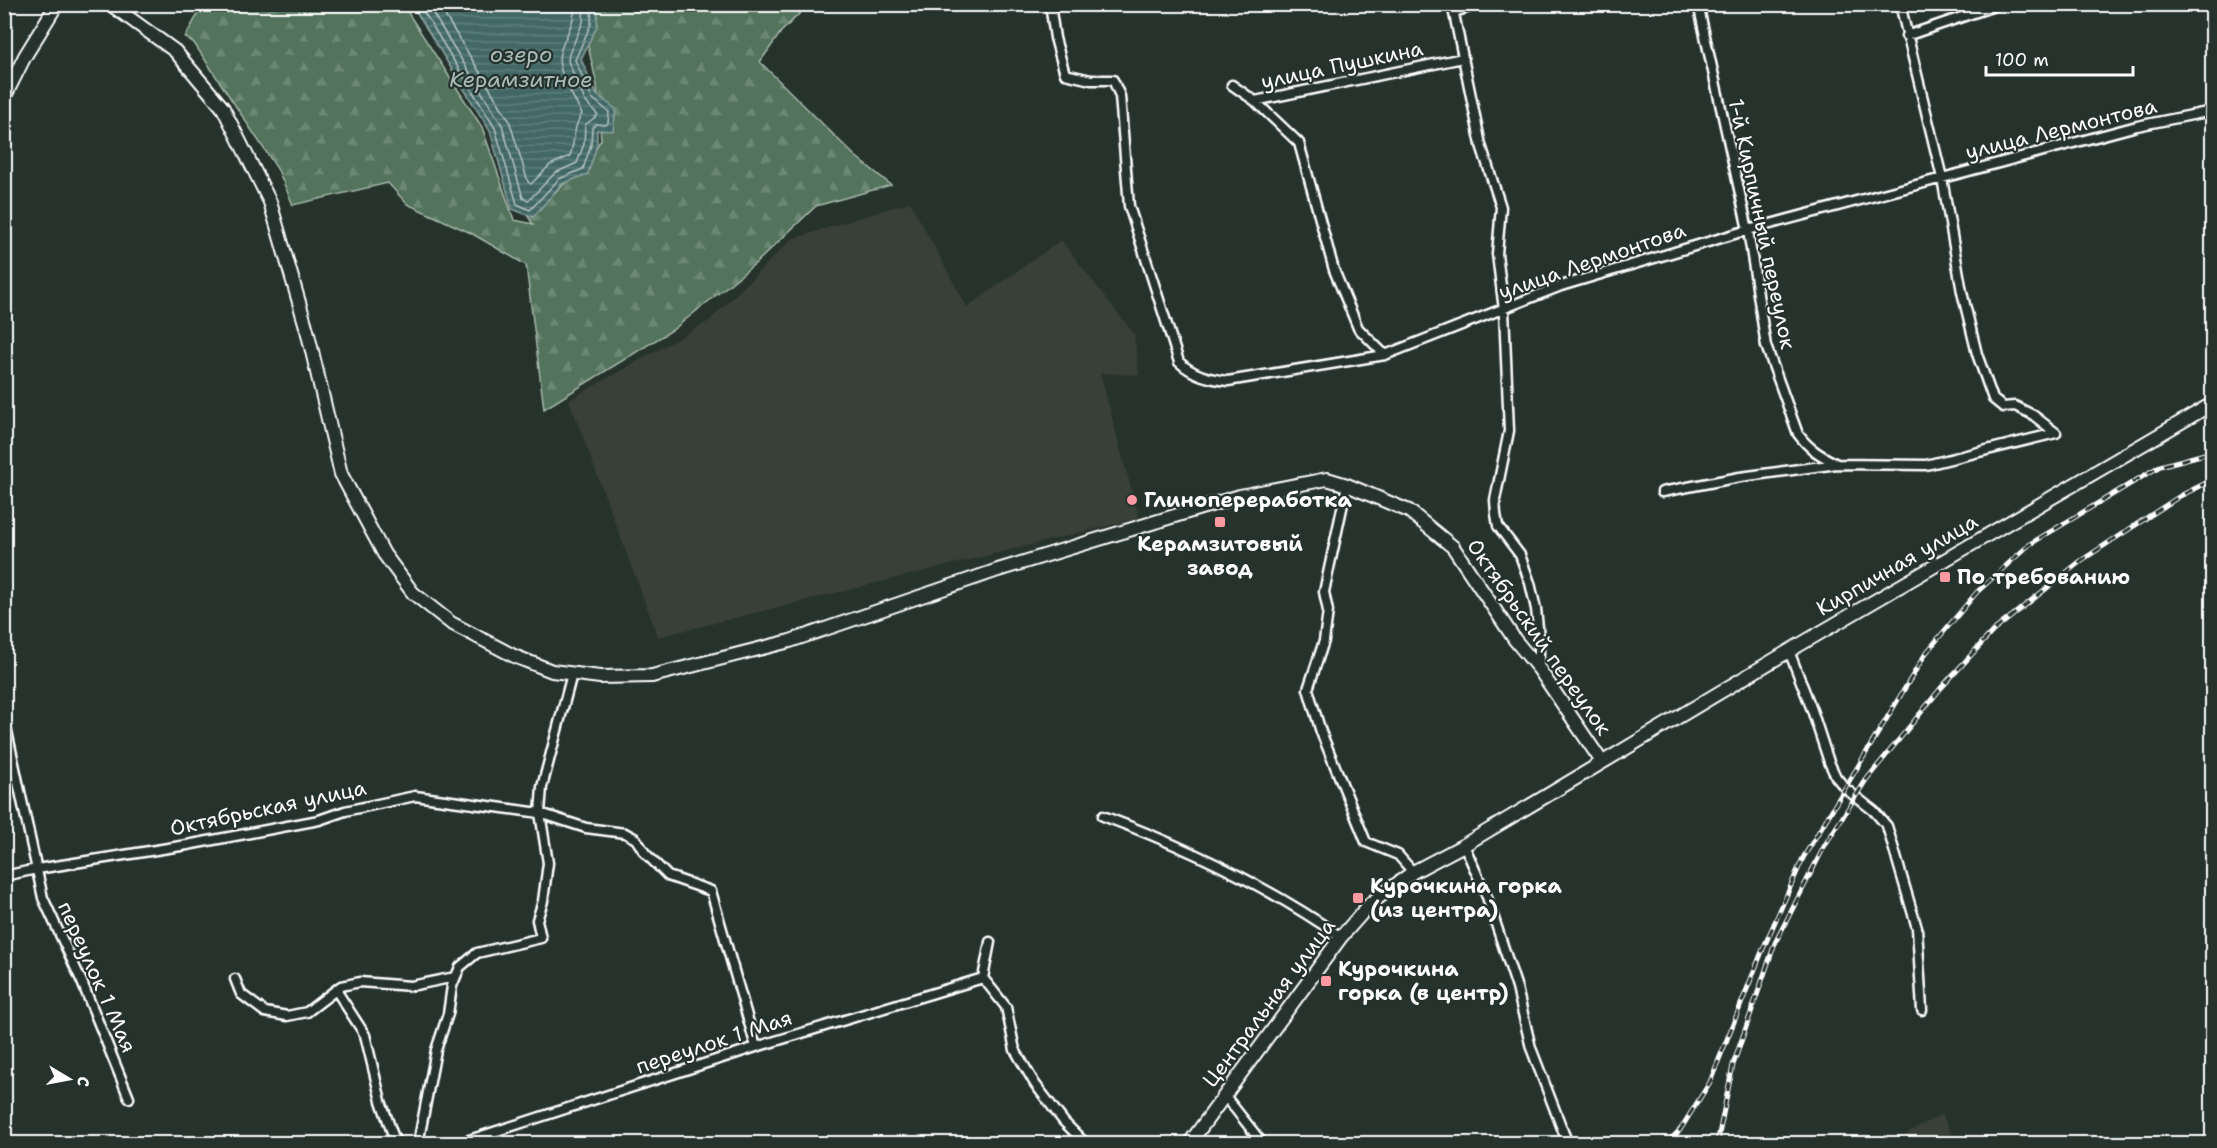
<svg xmlns="http://www.w3.org/2000/svg" width="2217" height="1148" viewBox="0 0 2217 1148" font-family="'Shantell Sans',sans-serif">
  <defs>
    <pattern id="forest-firs" width="22" height="20" patternUnits="userSpaceOnUse" patternTransform="scale(1.5)"><rect width="22" height="20" fill="#52735c"/><path d="M5 1l3.5 6h-7zM16 11l3.5 6h-7z" fill="#6c8874"/></pattern>
    <pattern id="water-rules" width="6" height="5" patternUnits="userSpaceOnUse" patternTransform="scale(1.5)"><rect width="6" height="5" fill="#436866"/><path d="M0 2.5h6" fill="none" stroke="#5f7f7d"/></pattern>
  </defs>
  <rect width="100%" height="100%" fill="#26332d"/>
  <filter id="ink" filterUnits="userSpaceOnUse"><feTurbulence type="fractalNoise" baseFrequency=".0167" numOctaves="2"/><feDisplacementMap in="SourceGraphic" scale="12" xChannelSelector="R" yChannelSelector="G"/><feConvolveMatrix kernelMatrix="1 2 1 2 8 2 1 2 1" color-interpolation-filters="sRGB"/></filter>
  <g filter="url(#ink)">
    <path fill="#393f37" d="M910 202 967 307 1061 240 1134 334 1139 375 1100 373 1139 518 658 637 569 400 709 321 792 239Z
      M1942 1114 1955 1143H1889Z"/>
    <path fill="url(#forest-firs)" stroke="#a8b9ae" stroke-width="1.5" d="M203 5H403L482 127 514 220 533 224 522 207 554 193 581 169 601 140 597 85 580 11 581 5H808L781 32 760 62 854 155 891 185 816 206 756 263 674 329 544 409 526 265 471 233 407 204 388 183 293 205 278 170 194 43 185 37Z"/>
    <path fill="url(#water-rules)" stroke="#8ea4a3" stroke-width="1.5" d="M412 5H598L597 26 581 59 597 95 616 109 613 131 597 130V145L588 174 562 184 533 217 512 209 490 131Z"/>
    <g fill="none" stroke-linecap="round" stroke-linejoin="round">
      <path stroke="#b4c3c2" stroke-width="1.5" d="M419 4 495 128 517 204 530 210 559 179 583 169 591 145 592 128 596 124 606 125 608 123 609 112 592 98 575 60 591 24 592 4
        M427 4 502 125 523 198 528 201 555 173 577 163 584 144 585 125 598 115 585 101 568 61 569 54 583 22 584 4
        M438 4 509 120 528 182 531 184 550 165 570 156C575 142 573 126 582 114 575 99 555 70 560 53 565 34 574 27 575 4"/>
      <g stroke="#fff" stroke-width="13">
        <path id="street" d="M1050 4 1055 38 1065 74 1091 80H1113L1120 96 1129 206 1179 362C1193 375 1209 379 1228 381L1385 355 1561 286 1748 230 2137 126 2212 111
          M1452 4 1481 145 1501 207 1497 254 1504 310 1509 431 1495 500 1496 514 1498 526 1520 555 1530 583 1536 609 1539 637V669
          M1698 4 1748 230 1766 346 1798 434C1809 449 1821 456 1837 464
          M1900 4 1942 178 1962 292 1977 354 1993 399 2003 407 2015 406 2033 415 2056 433
          M1454 12 1479 4
          M1906 36 2000 4
          M1232 85 1255 101 1463 58
          M1255 101 1299 143 1334 270 1358 328 1385 355
          M1347 485 1324 592 1328 611 1324 641 1308 689 1321 732 1366 842 1398 855 1413 872
          M1662 492 1740 477 1837 464 1926 465 2056 433
          M1789 651 1812 710 1829 762 1836 777 1846 789 1874 811 1887 826 1917 928 1922 1010
          M4 717 43 898 82 982 129 1098
          M1103 816C1186 847 1268 886 1341 937
          M1464 845 1487 897 1517 988 1531 1048 1568 1144
          M4 876 37 869 187 845 319 820 345 811 415 796 540 813 586 828 625 833 636 839 645 853 668 876 711 891 756 1047
          M990 942 983 978 1006 1007 1015 1050 1035 1084 1064 1122 1086 1144
          M235 979 241 994 265 1012 287 1016 307 1012 341 986 360 982 411 986 455 977
          M336 990 365 1035 381 1101 396 1144
          M1225 1096 1263 1144
          M418 1144 436 1050 448 1014 452 986 460 967 477 953 541 938 537 920 543 901 548 863 540 813 542 787 572 674
          M457 1144 756 1047 983 978"/>
      </g>
      <g stroke="#fff" stroke-width="16">
        <path id="secondary" d="M110 4 175 51 223 108 270 202 307 330 341 474 384 554 413 593 451 623 514 656 552 671 600 677 652 676 790 641 998 570 1240 496 1327 479 1347 485 1409 511 1453 547 1515 640 1539 669 1602 762
          M4 98 25 56 57 4
          M1189 1144 1341 937 1371 903 1413 872 1464 845 1789 651 2212 404"/>
      </g>
      <use href="#street" stroke="#26332d" stroke-width="8"/>
      <use href="#secondary" stroke="#26332d" stroke-width="12"/>
      <g stroke="#fff" stroke-width="5">
        <path id="rail" d="M1666 1144 1680 1130 1710 1082 1763 949 1803 858 1926 653 1977 592 2030 544 2160 466 2212 452
          M1717 1144 1733 1065 1775 943 1825 845 1866 780 1941 688 1993 631 2082 560 2180 496 2212 480"/>
      </g>
      <use href="#rail" stroke="#26332d" stroke-width="3" stroke-dasharray="9" stroke-linecap="butt"/>
    </g>
  </g>
  <g fill="#ff9aa2" stroke="#26332d" stroke-width="2">
    <circle cx="1132" cy="500" r="6"/>
    <rect x="1214" y="516" width="12" height="12" rx="3"/>
    <rect x="1939" y="571" width="12" height="12" rx="3"/>
    <rect x="1352" y="892" width="12" height="12" rx="3"/>
    <rect x="1320" y="975" width="12" height="12" rx="3"/>
  </g>
  <g text-anchor="middle" dominant-baseline="central" stroke-width="4.5" stroke-linejoin="round" paint-order="stroke">
    <g font-size="21" fill="#fff" stroke="#26332d">
      <text transform="translate(1342 65) rotate(-12)">улица Пушкина</text>
      <text transform="translate(2061 129) rotate(-14)">улица Лермонтова</text>
      <text transform="translate(1762 224) rotate(78)">1-й Кирпичный переулок</text>
      <text transform="translate(1592 261) rotate(-19)">улица Лермонтова</text>
      <text transform="translate(1897 565) rotate(-30)">Кирпичная улица</text>
      <text transform="translate(1539 637) rotate(55)">Октябрьский переулок</text>
      <text transform="translate(268 808) rotate(-12)">Октябрьская улица</text>
      <text transform="translate(97 977) rotate(66)">переулок 1 Мая</text>
      <text transform="translate(1269 1003) rotate(-53)">Центральная улица</text>
      <text transform="translate(714 1042) rotate(-18)">переулок 1 Мая</text>
    </g>
    <g font-size="21" font-weight="bold" fill="#fff" stroke="#26332d" text-anchor="start">
      <text x="1144" y="500">Глинопереработка</text>
      <text x="1220" y="544" text-anchor="middle">Керамзитовый<tspan x="1220" dy="24">завод</tspan></text>
      <text x="1957" y="577">По требованию</text>
      <text x="1370" y="886">Курочкина горка<tspan x="1370" dy="24">(из центра)</tspan></text>
      <text x="1338" y="969">Курочкина<tspan x="1338" dy="24">горка (в центр)</tspan></text>
    </g>
    <g font-size="22" font-style="italic" fill="#aabbba" stroke="#26332d">
      <text x="521" y="54">озеро<tspan x="521" dy="25">Керамзитное</tspan></text>
    </g>
  </g>
  <rect width="2217" height="1148" fill="none" stroke="#26332d" stroke-width="24"/>
  <rect x="12" y="12" width="2193" height="1124" fill="none" stroke="#fff" stroke-width="2" filter="url(#ink)"/>
  <g transform="translate(69 1079) rotate(100)" stroke="#26332d" stroke-width="4.5" paint-order="stroke">
  <path d="M0-4.5L10 22L0 15L-10 22Z" fill="#ffffff"/>
  <text y="-9" font-size="16" font-weight="bold" text-anchor="middle" fill="#ffffff">С</text>
  </g>
  <path d="M1986 66v9h147v-9" fill="none" stroke="#ffffff" stroke-width="3"/>
  <text x="1995" y="66" font-size="18" fill="#ffffff" stroke="#26332d" stroke-width="4.5" paint-order="stroke">100 m</text>
</svg>
